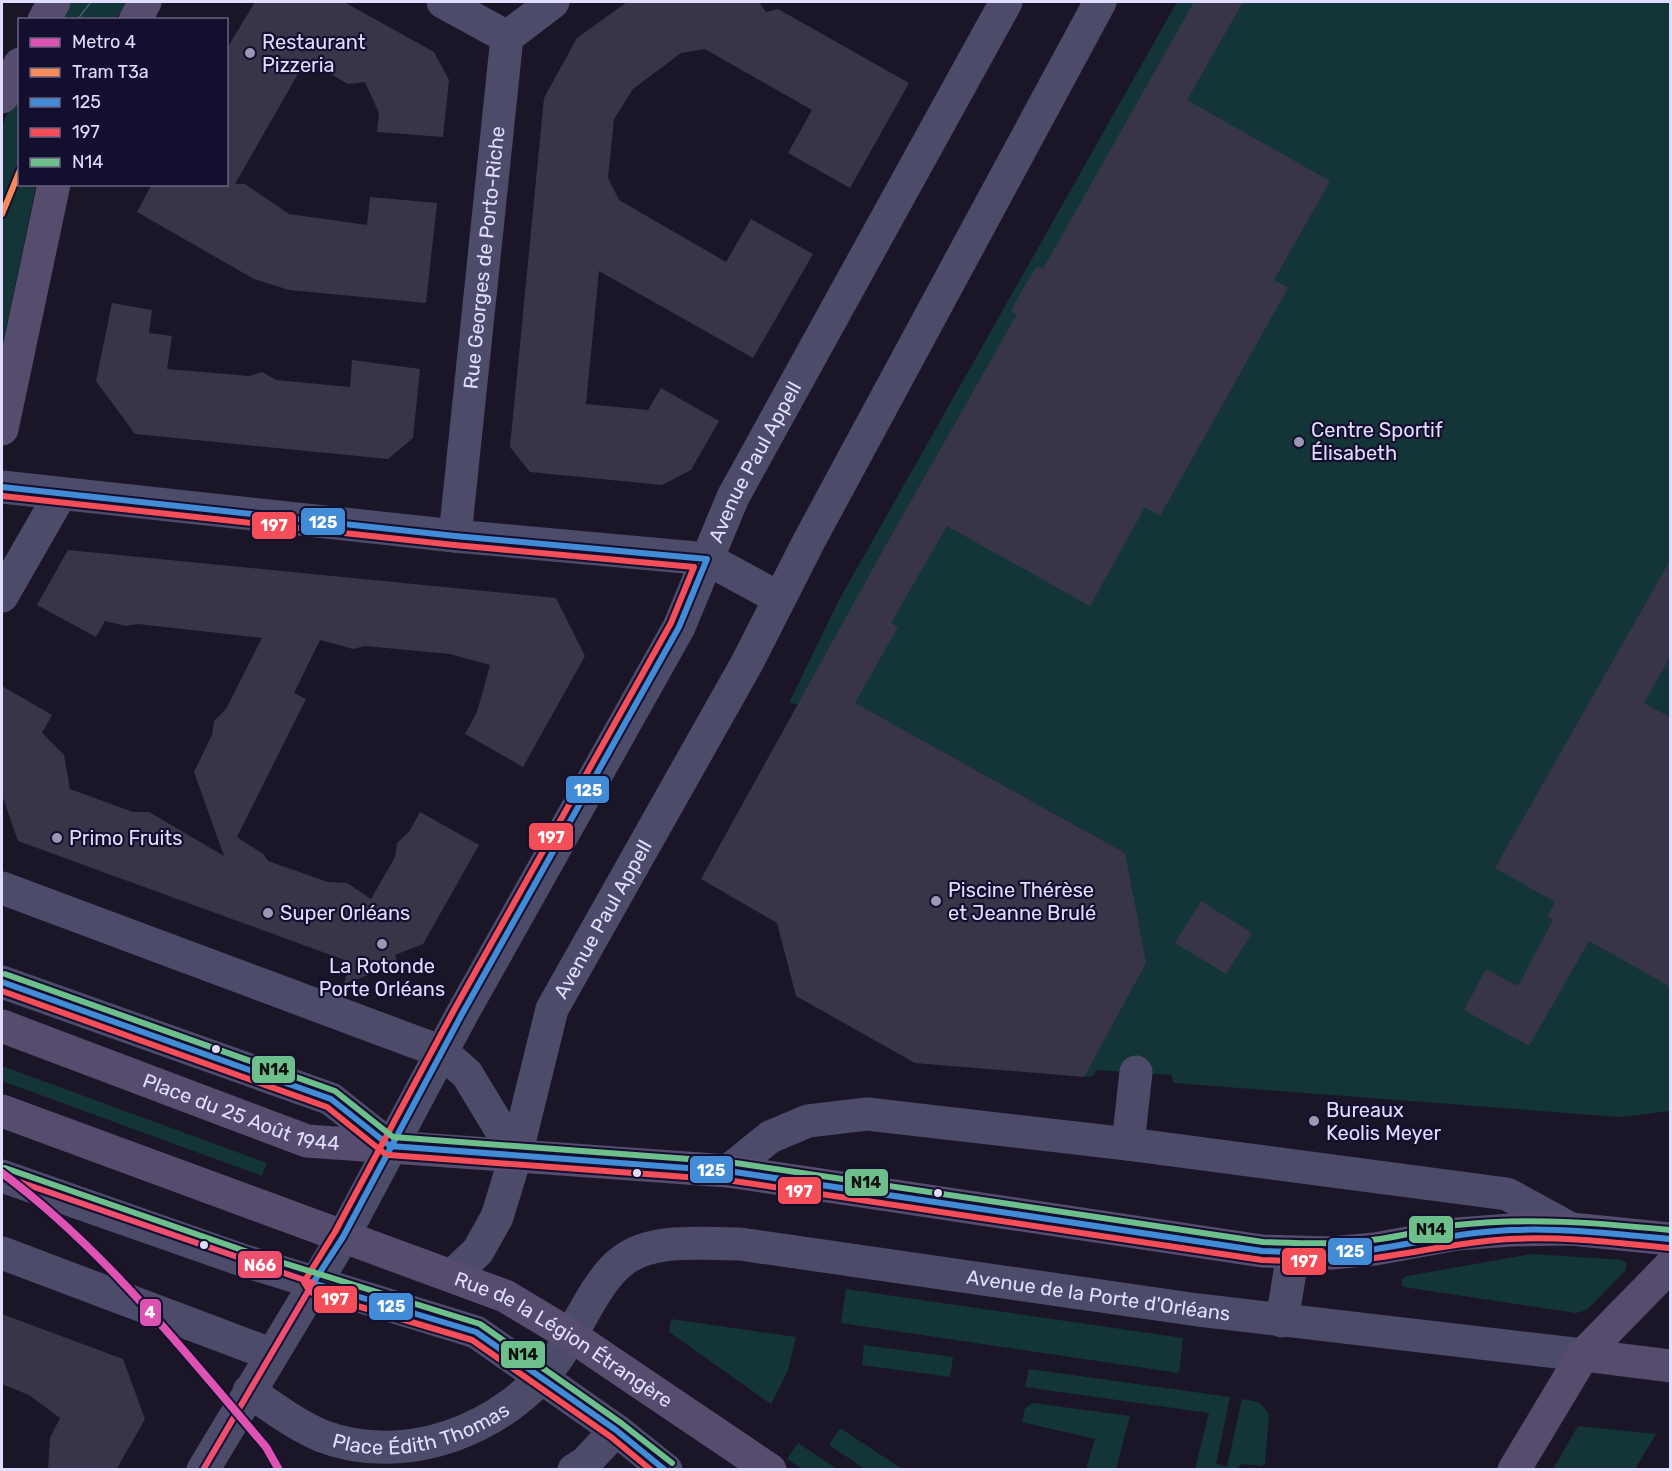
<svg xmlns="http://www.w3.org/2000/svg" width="1672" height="1471" viewBox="0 0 1672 1471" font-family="Rubik,sans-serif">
  <rect width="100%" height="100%" fill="#1a1628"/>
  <path fill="#133537" d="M71 2H126L116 19 60 20Z
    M1177 2H1670V1111L1620 1117 1174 1083 1171 1075 1096 1070 1093 1076 1084 1077 1125 853 889 722 841 728 797 704 789 703 839 600Z
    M19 91 20 184 36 185 2 349V125Z
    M2 1066 267 1163 262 1176 2 1081Z
    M1532 1254 1622 1260 1627 1264 1625 1271 1587 1310 1576 1313 1404 1287 1401 1284 1402 1279 1407 1276Z
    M846 1289 1183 1338 1179 1373 841 1323Z
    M671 1319 796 1337 788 1370 771 1404 669 1332Z
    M864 1345 953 1357 950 1377 862 1365Z
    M1029 1369 1230 1397 1216 1464 1227 1467 1242 1399 1259 1402 1269 1414 1265 1463 1262 1466 1241 1464 1237 1469H1195L1209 1413 1025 1387Z
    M1033 1403 1130 1416 1116 1469H1086L1095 1439 1022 1422 1025 1408Z
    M1578 1426 1656 1434 1635 1469H1553Z
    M840 1428 902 1469H865L829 1445Z
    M798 1443 837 1469H803L787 1459Z"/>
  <path fill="#393549" d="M255 2H344L434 52 449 80 443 137 377 132 379 113 365 82 348 84 306 60 235 184H245L289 214 367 225 370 197 437 203 426 303 289 290 254 279 137 212 152 184H226V50Z
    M627 2H759L766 12 778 9 909 83 850 188 788 153 812 110 705 49 681 53 633 89 614 119 608 178 619 200 726 262 751 219 813 254 753 358 599 271 586 404 648 410 661 388 719 421 691 470 662 485 530 472 510 447 544 98 577 38Z
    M1194 2H1243L1187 100 1330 181 1274 280 1288 288 1160 516 1145 507 1090 606 947 526 891 623 898 627 855 703 1125 853 1146 963 1084 1077 915 1063 796 996 777 923 701 879 881 554 1017 314 1011 311 1024 287 1037 266 1043 269Z
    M112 303 152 310 149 333 172 336 167 369 249 376 262 372 276 380 350 387 352 360 420 369 413 438 388 459 135 434 96 381Z
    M68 550 556 598 585 656 523 767 465 734 477 712 490 665 450 654 365 646 353 649 320 640 294 693 306 699 237 837 263 854 268 861 328 882 347 883 371 899 395 857 397 843 409 832 420 812 479 845 423 944 395 955 398 964 344 984 350 962 18 841 2 795V686L52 715 42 733 64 755 70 789 133 812H149L224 856 194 772 212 735 214 721 226 709 262 638 138 624 126 626 105 621 96 637 37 605Z
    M1671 559V655L1644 703 1671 718V987L1589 941 1529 1046 1464 1010 1486 969 1518 986 1553 920 1547 917 1555 902 1495 868Z
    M1201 901 1252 933 1226 974 1175 943Z
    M2 1314 123 1359 145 1419 116 1470H48L50 1438 60 1418 29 1395 2 1384Z"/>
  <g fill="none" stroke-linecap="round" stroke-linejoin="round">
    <g stroke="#4c4b69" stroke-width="33">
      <path d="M443 2 507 37"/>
      <path d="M2 487 455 536 707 559 779 598"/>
      <path id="s1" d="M455 536 507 37 553 2"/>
      <path d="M2 596 60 495"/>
      <path d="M2 888 442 1052 467 1074 516 1155"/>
      <path d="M2 982 331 1099 390 1146"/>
      <path d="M1128 1144 1136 1072"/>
      <path d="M728 1171 770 1137 808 1121 867 1114 1128 1144 1507 1194 1571 1229"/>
      <path d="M2 1176 245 1261 476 1332 616 1430 666 1470"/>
      <path d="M2 1253 270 1354"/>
      <path id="s2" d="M453 1275 478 1251 497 1217 516 1155 552 1009 747 663 809 541 1100 2"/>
      <path d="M1282 1321 1293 1253"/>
      <path id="s3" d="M249 1391C272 1407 296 1425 322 1436 406 1468 505 1429 556 1360 575 1333 596 1281 621 1262 651 1237 703 1244 740 1244L1198 1310 1583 1355"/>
      <path id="s4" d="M203 1470 343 1237 462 1014 679 627 733 497 1006 2"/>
      <path d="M574 1470 585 1463 616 1430"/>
    </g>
    <g stroke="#564c6d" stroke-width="33">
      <path d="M44 20 54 2"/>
      <path d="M135 20 145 2"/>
      <path d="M2 97 20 64"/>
      <path d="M2 429 54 184"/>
      <path id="s5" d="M2 1026 307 1141 728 1171 1262 1251 1332 1253 1375 1249 1457 1234 1511 1230 1571 1229 1670 1239"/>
      <path id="s6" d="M2 1111 505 1296 570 1335 770 1470"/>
      <path d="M1583 1355 1670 1366"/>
      <path d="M1514 1470 1583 1355 1670 1266"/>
    </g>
    <path stroke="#465c71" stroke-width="1.5" d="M77 20 91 2"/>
    <g stroke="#150f2f" stroke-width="10">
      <path id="bus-1" d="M2 487 455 536 707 559 679 627 462 1014 343 1237 313 1283 476 1332 616 1430 665 1470
        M2 982 331 1099 390 1146
        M390 1146 728 1171 1262 1251C1300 1252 1338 1254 1376 1249 1421 1242 1465 1232 1511 1230 1565 1228 1617 1234 1670 1239"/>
    </g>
    <g stroke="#150f2f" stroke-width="10">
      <path id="bus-2" d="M2 496 454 545 694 567 671 623 454 1010 335 1232 304 1282 310 1292 472 1340 611 1437 651 1470
        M2 991 327 1107 384 1153
        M389 1155 727 1180 1262 1260C1300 1261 1337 1263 1375 1258 1421 1252 1464 1241 1510 1239 1564 1236 1616 1243 1669 1248"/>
    </g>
    <g stroke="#150f2f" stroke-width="10">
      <path id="bus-3" d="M5 974 335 1091 393 1137 729 1162 1263 1242C1299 1243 1335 1245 1372 1240 1401 1237 1428 1228 1457 1225 1529 1217 1599 1223 1670 1230
        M5 1168 248 1252 480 1324 621 1423 672 1463"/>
    </g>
    <g stroke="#150f2f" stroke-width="10">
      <path id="bus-4" d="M2 1176 313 1283 203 1470"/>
    </g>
    <use href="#bus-1" stroke="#428cd7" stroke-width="6"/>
    <use href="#bus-2" stroke="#f64e58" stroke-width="6"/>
    <use href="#bus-3" stroke="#6dc08c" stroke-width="6"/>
    <use href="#bus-4" stroke="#ef4f6f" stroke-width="6"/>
    <g stroke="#150f2f" stroke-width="10">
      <path id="tram-1" d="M2 214 20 170"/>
    </g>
    <use href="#tram-1" stroke="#f68c59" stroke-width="6"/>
    <g stroke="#150f2f" stroke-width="12">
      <path id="metro-1" d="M2 1173C104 1249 184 1351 266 1447L279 1470"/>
    </g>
    <use href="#metro-1" stroke="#de53b2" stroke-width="8"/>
  </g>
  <g fill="#9b97b4" stroke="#150f2f" stroke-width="2">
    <circle cx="250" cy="53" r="6"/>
    <circle cx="1299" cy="442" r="6"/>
    <circle cx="57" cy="838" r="6"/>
    <circle cx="936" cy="901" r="6"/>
    <circle cx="268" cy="913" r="6"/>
    <circle cx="382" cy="944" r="6"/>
    <circle cx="1314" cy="1121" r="6"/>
  </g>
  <g fill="#e1ddff" stroke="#150f2f" stroke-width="2">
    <circle cx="216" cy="1049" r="5"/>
    <circle cx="637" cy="1173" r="5"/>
    <circle cx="938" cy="1193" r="5"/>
    <circle cx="204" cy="1245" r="5"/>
  </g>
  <g text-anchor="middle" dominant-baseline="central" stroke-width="4.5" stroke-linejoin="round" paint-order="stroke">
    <g font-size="20" fill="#e1ddff" stroke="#150f2f" text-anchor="start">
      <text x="262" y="42">Restaurant<tspan x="262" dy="23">Pizzeria</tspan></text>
      <text x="1311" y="430">Centre Sportif<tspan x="1311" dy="23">Élisabeth</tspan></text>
      <text x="69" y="838">Primo Fruits</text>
      <text x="948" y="890">Piscine Thérèse<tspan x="948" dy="23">et Jeanne Brulé</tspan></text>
      <text x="280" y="913">Super Orléans</text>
      <text x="382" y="966" text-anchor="middle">La Rotonde<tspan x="382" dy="23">Porte Orléans</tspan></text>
      <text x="1326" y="1110">Bureaux<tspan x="1326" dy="23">Keolis Meyer</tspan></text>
    </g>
    <g font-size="20" fill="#e1ddff" stroke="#150f2f">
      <text stroke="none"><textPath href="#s1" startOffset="280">Rue Georges de Porto-Riche</textPath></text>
      <text stroke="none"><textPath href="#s4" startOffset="1150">Avenue Paul Appell</textPath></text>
      <text stroke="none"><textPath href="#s2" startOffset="392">Avenue Paul Appell</textPath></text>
      <text stroke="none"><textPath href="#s5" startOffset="255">Place du 25 Août 1944</textPath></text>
      <text stroke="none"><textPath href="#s3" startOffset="952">Avenue de la Porte d'Orléans</textPath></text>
      <text stroke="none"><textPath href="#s6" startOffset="608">Rue de la Légion Étrangère</textPath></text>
      <text stroke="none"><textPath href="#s3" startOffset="189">Place Édith Thomas</textPath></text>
    </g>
  </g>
  <g stroke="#150f2f" stroke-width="2">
    <rect x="300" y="507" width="46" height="29" rx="6" fill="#428cd7"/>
    <rect x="251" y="511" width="46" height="29" rx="6" fill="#f64e58"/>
    <rect x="565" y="775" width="45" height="29" rx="6" fill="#428cd7"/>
    <rect x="528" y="822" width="46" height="29" rx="6" fill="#f64e58"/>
    <rect x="251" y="1055" width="45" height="29" rx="6" fill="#6dc08c"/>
    <rect x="689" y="1155" width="45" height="29" rx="6" fill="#428cd7"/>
    <rect x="844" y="1168" width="45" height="29" rx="6" fill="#6dc08c"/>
    <rect x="777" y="1176" width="45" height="29" rx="6" fill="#f64e58"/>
    <rect x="1408" y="1215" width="46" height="29" rx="6" fill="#6dc08c"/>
    <rect x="1327" y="1237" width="46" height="29" rx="6" fill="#428cd7"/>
    <rect x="1281" y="1247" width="46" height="29" rx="6" fill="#f64e58"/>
    <rect x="237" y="1250" width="46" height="29" rx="6" fill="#ef4f6f"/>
    <rect x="313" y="1285" width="45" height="29" rx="6" fill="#f64e58"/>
    <rect x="368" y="1292" width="46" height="29" rx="6" fill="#428cd7"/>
    <rect x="139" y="1298" width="23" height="29" rx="6" fill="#de53b2"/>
    <rect x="500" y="1340" width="46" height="29" rx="6" fill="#6dc08c"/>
  </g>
  <g font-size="16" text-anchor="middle" font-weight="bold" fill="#fff">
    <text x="323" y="528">125</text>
    <text x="274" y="531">197</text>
    <text x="588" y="796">125</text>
    <text x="551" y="843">197</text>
    <text x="711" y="1176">125</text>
    <text x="799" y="1197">197</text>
    <text x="1350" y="1257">125</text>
    <text x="1304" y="1267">197</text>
    <text x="260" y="1271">N66</text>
    <text x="335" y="1305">197</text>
    <text x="391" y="1312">125</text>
    <text x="150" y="1318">4</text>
  </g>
  <g font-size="16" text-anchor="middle" font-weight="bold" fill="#111">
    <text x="274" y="1075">N14</text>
    <text x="866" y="1188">N14</text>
    <text x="1431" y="1235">N14</text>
    <text x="523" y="1360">N14</text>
  </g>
  <rect width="1672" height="1471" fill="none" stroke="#e1ddff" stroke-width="6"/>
  <rect x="18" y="18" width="210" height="168" fill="#150f2f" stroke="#676182" stroke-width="1.5"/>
  <rect x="30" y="38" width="30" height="9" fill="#de53b2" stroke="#676182" stroke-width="1.5"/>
  <text x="72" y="48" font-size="18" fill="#e1ddff">Metro 4</text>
  <rect x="30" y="68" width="30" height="9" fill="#f68c59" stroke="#676182" stroke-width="1.5"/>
  <text x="72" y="78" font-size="18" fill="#e1ddff">Tram T3a</text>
  <rect x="30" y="98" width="30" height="9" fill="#428cd7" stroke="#676182" stroke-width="1.5"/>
  <text x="72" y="108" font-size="18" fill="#e1ddff">125</text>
  <rect x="30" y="128" width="30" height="9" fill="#f64e58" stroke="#676182" stroke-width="1.5"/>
  <text x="72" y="138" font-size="18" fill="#e1ddff">197</text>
  <rect x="30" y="158" width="30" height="9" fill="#6dc08c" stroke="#676182" stroke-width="1.5"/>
  <text x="72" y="168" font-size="18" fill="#e1ddff">N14</text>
</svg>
